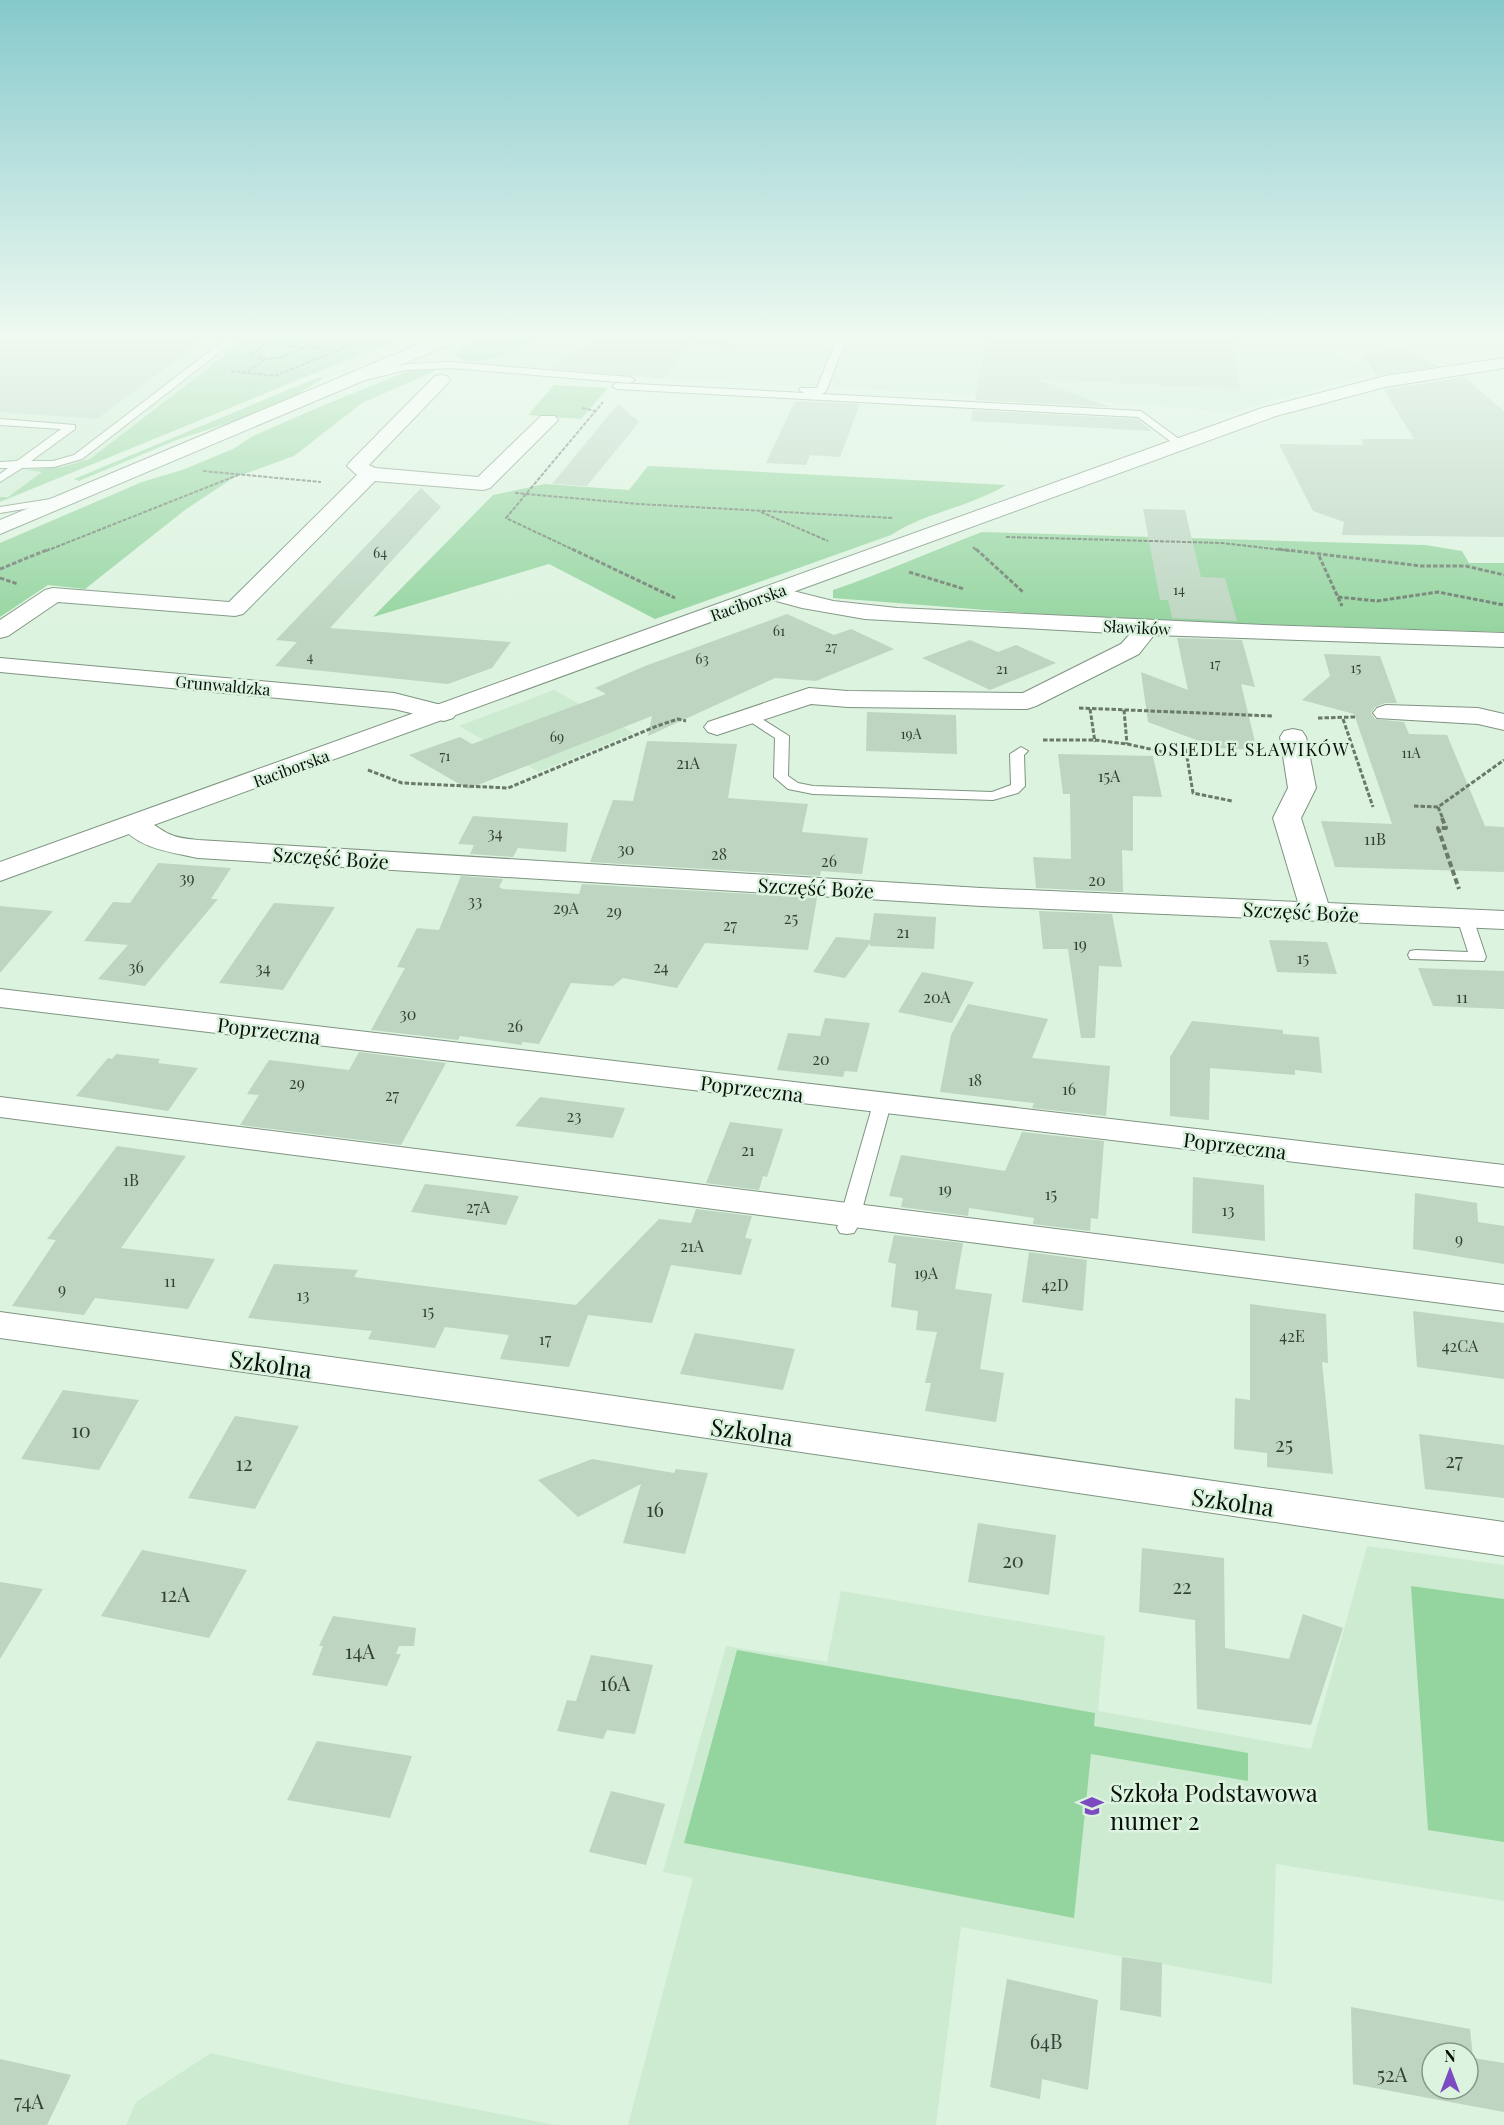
<svg xmlns="http://www.w3.org/2000/svg" width="1504" height="2125" viewBox="0 0 1504 2125" font-family="'Playfair Display',serif">
  <rect width="100%" height="100%" fill="#dcf3df"/>
  <path fill="#cdebd1" d="M0 338H246L129 428 93 459 0 499Z
    M473 338H1329L1326 351 1375 373 1232 412 1078 400 663 379 489 366 458 358V348Z
    M554 690 634 733 539 772 459 726Z
    M1367 1546 1504 1565V1901L1276 1864 1272 1984 961 1927 936 2125H628L693 1878 663 1872 726 1646 827 1662 841 1591 1105 1636 1098 1711 1311 1749Z
    M211 2053 340 2083 556 2125H126L136 2102Z"/>
  <path fill="#94d49f" d="M247 338H401L0 502V497H8L42 472 27 470 62 467 90 459Z
    M486 338H536C513 348 478 373 454 355L458 351Z
    M424 369H439L362 403 294 456 233 478 185 510 85 589 48 585 0 617V543L142 482 182 470 233 449 253 436 324 405 408 371Z
    M319 377 324 378 295 396 238 420 179 439 79 481 74 479Z
    M554 385 608 388 581 419 528 415Z
    M648 466 669 467 1006 485C968 508 928 511 891 535L655 619 549 564 373 617 493 495 545 484 629 490Z
    M982 532 1425 545 1462 551 1469 563H1504V632L1103 619 833 598V590C883 573 932 551 982 532Z
    M1411 1586 1504 1599V1842L1428 1830Z
    M737 1650 1095 1713 1094 1726 1248 1753V1781L1091 1754 1074 1918 684 1843Z"/>
  <path fill="#93e9a3" d="M282 338H321L302 344 281 357 262 356Z"/>
  <path fill="#bdd5c1" fill-rule="evenodd" d="M0 338H206L97 419 0 412Z
    M601 338H694L663 379 549 368Z
    M987 338H1234L1240 389 1034 379 1110 407 975 400Z
    M1402 349 1439 366 1376 376 1363 355Z
    M1464 377 1504 411V537L1342 535 1344 522 1313 511 1279 444 1364 445 1361 439H1414L1384 390Z
    M795 401 860 404 840 457 810 455 806 465 766 463Z
    M618 404 639 422 587 486 552 484Z
    M973 410 1137 419 1152 431 971 421Z
    M421 488 441 507 330 628 511 642 492 668 448 684 275 666 297 642 276 640Z
    M1143 509 1185 510 1201 577 1225 578 1237 621 1172 618 1168 600H1160Z
    M787 614 834 635 851 629 894 649 816 681 775 678 648 736 652 716 468 789 409 755 460 737 472 744 606 694 595 688 645 666Z
    M1177 638 1242 640 1255 687 1241 684 1257 750 1218 748 1148 722 1141 672 1188 690Z
    M970 640 998 652 1016 645 1056 663 990 690 922 658Z
    M1324 654 1380 656 1397 703H1385L1375 707 1371 713 1375 719 1404 722 1409 734 1447 735 1485 826 1504 827V872L1335 867 1321 821 1392 824 1354 714 1302 700 1330 676Z
    M867 712 956 715 957 754 866 751Z
    M647 741 737 744 728 798 808 804 802 832 868 838 862 874 821 871 820 876 590 862 613 800 633 801Z
    M1058 754 1153 756 1162 797 1133 796V851L1122 850 1123 892 1036 888 1033 857 1071 859 1070 794H1063Z
    M473 816 568 823 566 852 518 848 513 857 470 854 474 845 458 844Z
    M158 863 231 868 211 899H218L145 986 98 979 128 945 84 941 113 902 130 903Z
    M461 876 503 879 499 887 503 889 579 894 582 884 817 898 808 950 705 943 677 988 623 978 613 986 571 983 539 1044 522 1042V1045L460 1036 458 1040 371 1030 405 968 397 967 417 928 439 930Z
    M274 903 335 907 283 990 219 983Z
    M0 906 53 911 0 973Z
    M1039 911 1112 914 1122 967 1099 966 1095 1038H1081L1068 949H1043Z
    M874 913 936 917 934 949 870 946V943L845 978 813 972 836 937 870 940Z
    M1269 940 1327 942 1337 974 1277 972Z
    M1418 968 1504 971V1009L1433 1006Z
    M922 972 974 982 952 1023 898 1012Z
    M968 1004 1048 1019 1032 1058 1110 1066 1106 1116 1032 1108 1034 1103 940 1092 951 1035Z
    M825 1018 870 1023 857 1072 845 1071 843 1077 777 1070 788 1033 820 1036Z
    M1192 1021 1283 1030V1034L1319 1037 1322 1073 1295 1070V1075L1210 1068 1209 1120 1170 1116V1057Z
    M359 1052 446 1063 401 1145 240 1125 259 1095 247 1094 269 1060 349 1070Z
    M116 1054 160 1059 158 1063 198 1068 168 1111 76 1096 108 1058 112 1059Z
    M540 1097 554 1099 625 1108 613 1138 515 1126Z
    M730 1122 783 1129 767 1177 763 1176 759 1190 706 1183Z
    M1022 1132 1104 1141 1098 1219 1091 1218 1090 1231 1033 1224 1034 1218 969 1208 968 1216 901 1207 903 1198 889 1196 901 1155 1005 1171Z
    M117 1146 186 1156 121 1248 215 1259 188 1309 95 1298 84 1315 12 1306 56 1240 47 1239Z
    M1193 1177 1264 1185 1265 1241 1192 1233Z
    M425 1184 451 1187 519 1196 506 1225 411 1212Z
    M1415 1193 1477 1203 1478 1222 1504 1226V1264L1413 1249Z
    M696 1209 752 1216 745 1238 752 1239 741 1275 671 1265 652 1323 588 1315 569 1367 500 1359 509 1335 445 1327 435 1348 368 1339 372 1331 248 1318 274 1264 358 1270 354 1277 576 1305 659 1219 691 1223Z
    M894 1235 963 1243 955 1289 992 1294 980 1369 1004 1373 996 1422 925 1411 931 1383H925L937 1332 916 1330 918 1311 891 1307 896 1264 888 1262Z
    M1029 1252 1087 1260 1083 1311 1022 1302Z
    M1250 1304 1326 1314 1328 1363 1322 1362 1333 1474 1267 1467V1453L1234 1449 1235 1398 1250 1400Z
    M1413 1311 1504 1323V1379L1417 1367Z
    M695 1333 795 1349 783 1390 680 1374Z
    M63 1390 139 1400 99 1470 21 1459Z
    M235 1416 299 1426 255 1509 188 1498Z
    M1419 1434 1504 1445V1498L1425 1489Z
    M592 1459 674 1473 676 1469 708 1473 685 1554 623 1543 641 1484 578 1517 538 1480Z
    M978 1523 1056 1535 1049 1595 968 1582Z
    M1142 1548 1224 1558 1225 1648 1289 1659 1303 1614 1343 1628 1311 1725 1197 1709 1195 1620 1139 1612Z
    M142 1550 247 1570 209 1638 101 1616Z
    M0 1582 43 1589 0 1659Z
    M333 1616 416 1628 414 1646H399L396 1654H401L387 1686 312 1675 323 1646H319Z
    M591 1655 653 1665 635 1734 607 1730 603 1739 557 1731 567 1700 576 1701Z
    M317 1741 412 1756 390 1818 287 1800Z
    M611 1791 665 1804 646 1865 589 1852Z
    M1122 1957 1162 1963 1161 2017 1120 2010Z
    M1007 1979 1098 2000 1088 2090 1042 2079 1040 2099 990 2087Z
    M1351 2007 1470 2029 1473 2058 1504 2063V2112L1353 2084ZM1432 2053H1468V2089H1432Z
    M0 2059 71 2075 47 2125H0Z"/>
  <g fill="none" stroke-linecap="round" stroke-linejoin="round">
    <g stroke="#7e9481" stroke-width="2">
      <path id="service" d="M227 338H238L82 459 54 467 22 468 0 482V474L8 468H0V462L17 461 61 429 0 425V419L75 425V429L31 461H53L74 455Z
        M837 338H847L826 391 822 394 1141 411 1187 445 1186 447H1178L1138 417 617 389 612 386 617 383 804 393 799 390 800 388H817Z
        M450 362 630 377 635 380 630 383 450 368 407 370 360 381 355 378 407 364Z
        M63 497 67 498V502L0 513V507Z
        M751 712 789 736 788 776 798 783 813 786 992 792 1011 785 1010 754 1021 747 1028 751 1024 755 1025 786 1018 793 993 800 813 794 788 789 774 777 775 738 746 719 744 716 746 713Z
        M1465 913 1473 918 1486 957 1484 961 1410 959 1408 955 1410 951 1416 950 1468 952 1457 918Z
        M882 1098 889 1100 891 1104 857 1228 854 1233 847 1234 840 1233 837 1228 873 1104 875 1100Z"/>
    </g>
    <g stroke="#7e9481" stroke-width="2">
      <path id="minor" d="M441 375 447 376 450 380 447 384 369 465 375 468 478 477 541 416H555L558 420 490 488 483 490 375 481 243 614 235 616 58 602 8 636 0 638V620L45 590 53 588 229 602 357 475 347 466 350 462 435 376Z
        M773 586 833 601 897 608 1264 625 1504 633V647L1154 635 1139 654 1036 706 1027 709 848 707 811 704 726 732 717 735 708 732 704 727 708 722 809 688 848 691 1023 693 1121 644 1130 634 865 619 802 608 765 598 762 593 765 588Z
        M0 658 394 693 453 708 457 713 453 718 444 721 394 709 0 672Z
        M1386 705 1478 708 1504 714V730L1478 724 1377 718 1373 713 1377 708Z
        M1293 729 1302 731 1306 737 1316 788 1301 818 1328 903 1504 911V929L981 906 198 858C171 852 137 849 120 824L124 818C144 813 153 826 169 834 177 838 189 839 198 840L981 888 1298 902 1273 818 1288 788 1280 737 1284 731Z
        M0 989 1504 1165V1187L0 1007Z
        M0 1097 1504 1285V1311L0 1117Z
        M0 1312 565 1389 1504 1522V1556L565 1417 0 1338Z"/>
    </g>
    <g stroke="#7e9481" stroke-width="2">
      <path id="tertiary" d="M1480 338H1504V344L1483 342Z
        M1504 358V368L1385 387 1276 416 0 881V862L1262 408 1385 376Z"/>
    </g>
    <g stroke="#7e9481" stroke-width="2">
      <path id="primary" d="M434 338H458L455 342 0 534V520Z"/>
    </g>
    <path stroke="#6a796c" stroke-width="2" stroke-dasharray="4 1.5" stroke-linecap="butt" d="M351 338 362 341
      M713 338 702 342 739 346
      M268 344 335 350
      M250 356 273 338
      M258 358C284 363 305 344 329 338
      M231 371 275 376
      M248 371 264 360
      M275 376 368 338
      M582 408 595 411
      M203 471 321 482
      M515 493 639 504 893 518
      M761 512 828 541
      M1006 537 1222 543 1291 551
      M973 547 977 551
      M46 551 238 475
      M576 551 506 518 603 402"/>
    <path stroke="#6a796c" stroke-width="3" stroke-dasharray="4.5 2" stroke-linecap="butt" d="M572 549 675 598
      M976 549 1023 592
      M1278 549 1421 566H1466L1504 575
      M1319 556 1342 606
      M0 569 49 549
      M909 572 964 589
      M0 578 18 584
      M1338 597 1377 601 1438 592 1504 605
      M1079 708 1273 716
      M1090 709 1095 742
      M1124 710 1127 744
      M1318 718 1355 717
      M1343 719 1373 807
      M1043 740H1095L1127 744 1187 757 1185 748
      M1187 757 1193 793 1232 801
      M368 770 402 783 508 788 657 726 678 719 686 721
      M1414 806 1438 807 1504 760
      M1438 807 1443 819"/>
    <path stroke="#6a796c" stroke-width="4" stroke-dasharray="6 3" stroke-linecap="butt" d="M1442 818 1446 828H1438L1459 889"/>
    <use href="#service" fill="#fff" fill-rule="evenodd"/>
    <use href="#minor" fill="#fff" fill-rule="evenodd"/>
    <use href="#tertiary" fill="#fff" fill-rule="evenodd"/>
    <use href="#primary" fill="#fff" fill-rule="evenodd"/>
  </g>
  <linearGradient id="sky" x2="0" y2="1"><stop stop-color="#86c9cc"/><stop offset="0.53" stop-color="#effaf1"/><stop offset="1" stop-color="#effaf1" stop-opacity="0"/></linearGradient>
  <rect width="1504" height="635" fill="url(#sky)"/>
  <defs>
    <g id="school-bare" transform="scale(1.8)"><path d="M0-5L7-2L0 1L-7-2ZM-4 1L0 2.5L4 1V4Q0 6-4 4Z" fill="#7c4bc2" stroke="#dcf3df" stroke-width="2.5" paint-order="stroke"/></g>
  </defs>
  <g fill-rule="evenodd">
    <use href="#school-bare" x="1092" y="1806"/>
  </g>
  <g text-anchor="middle" dominant-baseline="central" stroke-width="5" stroke-linejoin="round" paint-order="stroke">
    <g font-size="14" fill="#354137">
      <text x="380" y="552">64</text>
      <text x="1179" y="589">14</text>
      <text x="779" y="630">61</text>
      <text x="831" y="646">27</text>
      <text x="310" y="656">4</text>
      <text x="702" y="658">63</text>
      <text x="1215" y="663">17</text>
      <text x="1356" y="667">15</text>
      <text x="1002" y="668">21</text>
      <text x="911" y="733">19A</text>
      <text x="557" y="736">69</text>
      <text x="1411" y="752">11A</text>
      <text x="445" y="755">71</text>
    </g>
    <g font-size="16" fill="#081009" stroke="#dcf3df">
      <text transform="translate(748 602) rotate(-20)">Raciborska</text>
      <text transform="translate(1137 627) rotate(3)">Sławików</text>
      <text transform="translate(223 685) rotate(5)">Grunwaldzka</text>
      <text transform="translate(291 768) rotate(-20)">Raciborska</text>
    </g>
    <g font-size="16" fill="#354137">
      <text x="688" y="762">21A</text>
      <text x="1109" y="775">15A</text>
      <text x="495" y="832">34</text>
      <text x="1375" y="838">11B</text>
      <text x="626" y="848">30</text>
      <text x="719" y="853">28</text>
      <text x="829" y="860">26</text>
      <text x="187" y="877">39</text>
      <text x="1097" y="879">20</text>
      <text x="475" y="900">33</text>
      <text x="566" y="907">29A</text>
      <text x="614" y="910">29</text>
      <text x="791" y="917">25</text>
      <text x="730" y="924">27</text>
      <text x="903" y="931">21</text>
      <text x="1080" y="943">19</text>
      <text x="1303" y="957">15</text>
      <text x="136" y="966">36</text>
      <text x="661" y="966">24</text>
      <text x="263" y="967">34</text>
      <text x="937" y="996">20A</text>
      <text x="1462" y="996">11</text>
      <text x="408" y="1013">30</text>
      <text x="515" y="1025">26</text>
      <text x="821" y="1058">20</text>
      <text x="975" y="1079">18</text>
      <text x="297" y="1082">29</text>
      <text x="1069" y="1088">16</text>
      <text x="392" y="1094">27</text>
      <text x="574" y="1115">23</text>
      <text x="748" y="1149">21</text>
      <text x="131" y="1179">1B</text>
      <text x="945" y="1188">19</text>
      <text x="1051" y="1193">15</text>
      <text x="478" y="1206">27A</text>
      <text x="1228" y="1209">13</text>
      <text x="1459" y="1238">9</text>
      <text x="692" y="1245">21A</text>
      <text x="926" y="1272">19A</text>
      <text x="170" y="1280">11</text>
      <text x="1055" y="1284">42D</text>
      <text x="62" y="1288">9</text>
      <text x="303" y="1294">13</text>
      <text x="428" y="1310">15</text>
      <text x="1292" y="1335">42E</text>
      <text x="545" y="1338">17</text>
      <text x="1460" y="1345">42CA</text>
    </g>
    <g font-size="18" letter-spacing="1.5" fill="#081009" stroke="#dcf3df">
      <text x="1252" y="749">OSIEDLE SŁAWIKÓW</text>
    </g>
    <g font-size="20" fill="#081009" stroke="#dcf3df">
      <text transform="translate(331 857) rotate(4)">Szczęść Boże</text>
      <text transform="translate(816 887) rotate(3)">Szczęść Boże</text>
      <text transform="translate(1301 911) rotate(3)">Szczęść Boże</text>
      <text transform="translate(269 1030) rotate(7)">Poprzeczna</text>
      <text transform="translate(752 1088) rotate(7)">Poprzeczna</text>
      <text transform="translate(1235 1145) rotate(7)">Poprzeczna</text>
    </g>
    <g font-size="20" fill="#354137">
      <text x="81" y="1429">10</text>
      <text x="1284" y="1443">25</text>
      <text x="1454" y="1459">27</text>
      <text x="244" y="1462">12</text>
      <text x="655" y="1508">16</text>
      <text x="1013" y="1559">20</text>
      <text x="1182" y="1585">22</text>
      <text x="175" y="1593">12A</text>
      <text x="360" y="1650">14A</text>
      <text x="615" y="1682">16A</text>
      <text x="1046" y="2040">64B</text>
      <text x="1392" y="2073">52A</text>
      <text x="29" y="2100">74A</text>
    </g>
    <g font-size="24" fill="#081009" stroke="#dcf3df">
      <text transform="translate(271 1363) rotate(8)">Szkolna</text>
      <text transform="translate(752 1431) rotate(8)">Szkolna</text>
      <text transform="translate(1233 1501) rotate(8)">Szkolna</text>
    </g>
    <g font-size="24" fill="#081009" stroke="#dcf3df" text-anchor="start">
      <text x="1110" y="1792">Szkoła Podstawowa<tspan x="1110" dy="28">numer 2</tspan></text>
    </g>
  </g>
  <g transform="translate(1450 2071)"><circle r="28" fill="#dcf3df" stroke="#879889" stroke-width="1.5"/>
  <path d="M0-4.5L10 22L0 15L-10 22Z" fill="#7c4bc2"/>
  <text y="-9" font-size="16" font-weight="bold" text-anchor="middle" fill="#081009">N</text>
  </g>
</svg>
